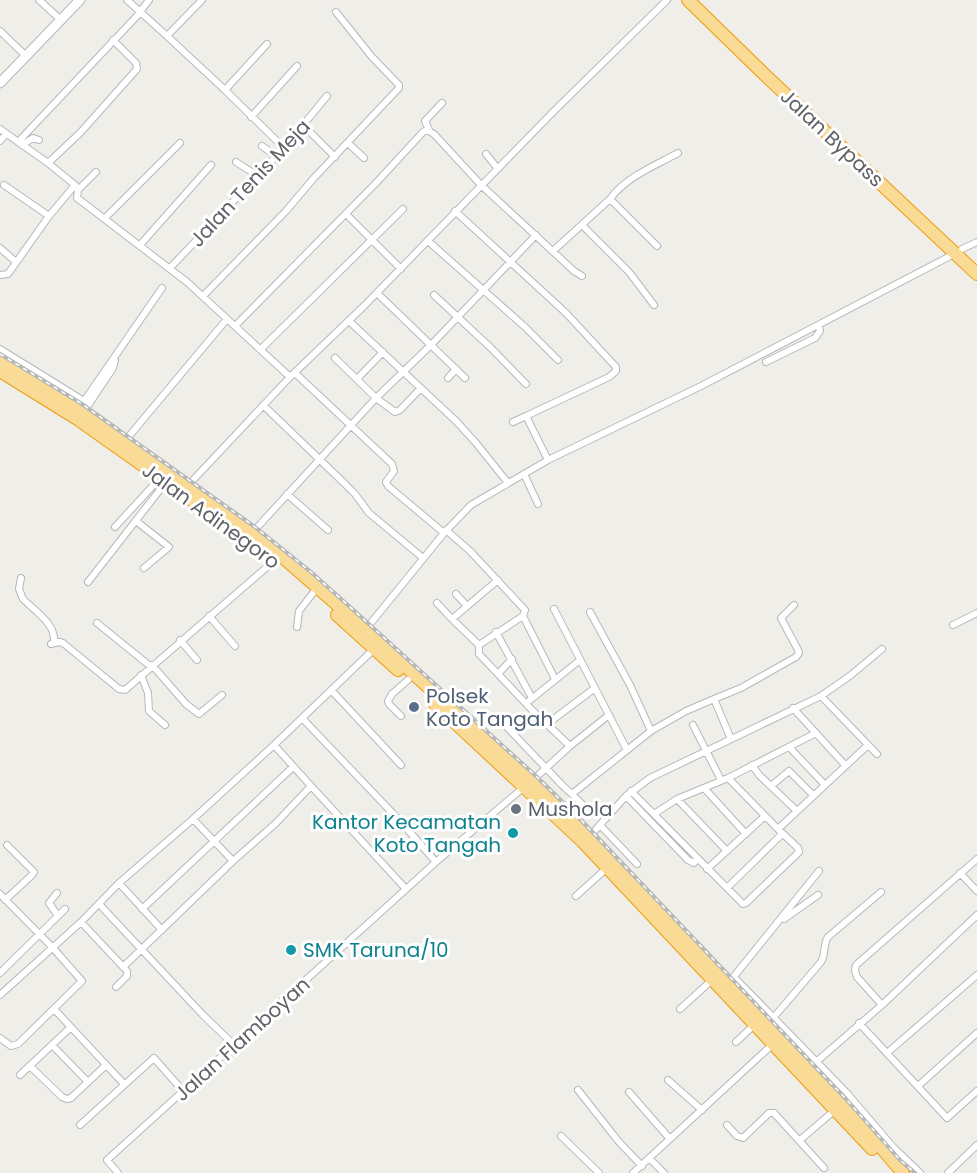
<svg xmlns="http://www.w3.org/2000/svg" width="977" height="1173" viewBox="0 0 977 1173" font-family="Poppins,sans-serif">
  <rect width="100%" height="100%" fill="#f0eee8"/>
  <g fill="none" stroke-linecap="round" stroke-linejoin="round">
    <g stroke="#b5b8bc" stroke-width="8">
      <path id="street" d="M39 0 61 20
        M127 0 167 36 202 0
        M0 31 26 56
        M167 36 225 90
        M267 44 225 90 284 148
        M251 117 297 66
        M303 125 335 157
        M0 129 48 163 75 185 49 216 8 274 0 275
        M429 130 425 121 442 103
        M0 141 6 134
        M18 142 137 16 149 0
        M348 143 364 158
        M22 145 33 138 39 140
        M262 146 276 156
        M486 154 498 169
        M236 162 258 176
        M48 163 80 133 137 69 136 63 113 40
        M4 185 49 216
        M75 185 78 190 77 198 85 204 187 282 290 377
        M78 190 96 172
        M610 199 657 246
        M455 211 566 313 616 367V371L609 377 526 416
        M346 214 401 269
        M104 219 180 143
        M582 225 629 272 654 305
        M428 241 525 327 558 360
        M140 245 211 165
        M0 248 16 262
        M962 249 977 242
        M554 250 610 199C626 177 654 166 678 153
        M170 268 284 148 327 96
        M377 293 465 378
        M434 295 491 348 526 384
        M203 296 286 211 313 179 399 88V85L372 57 336 12
        M349 321 457 422 476 443 508 483
        M235 326 376 183 423 132 427 130 434 134 481 185 574 271 582 276
        M0 349 84 401
        M261 349 403 209
        M335 358 376 398 395 412 400 410 421 388
        M766 362 815 338 820 331 819 325
        M295 373 392 464 394 471 386 482 388 486 444 533
        M448 378 456 369
        M357 379 383 352
        M263 405 343 482 355 494 369 513 423 558
        M78 410 162 288
        M83 413 113 368 115 360
        M513 422 526 416 548 460
        M125 441 227 319
        M524 474 538 504
        M194 479 290 377 365 305 554 111 667 0
        M287 494 328 530
        M136 521 169 547 144 568
        M115 527 160 478
        M446 530 470 551 525 610 523 616 479 645V654L533 711 570 746
        M252 533 376 398 431 345 536 235
        M21 578 19 589 23 599C35 611 56 624 54 642
        M88 582 166 482
        M456 594 467 606
        M437 603 452 619
        M554 609 627 750
        M590 612 630 685 651 731
        M209 616 235 646
        M523 616 555 679
        M97 623 150 666
        M953 625 977 613
        M297 627 299 611 313 593
        M366 629 444 533 471 505 548 460 701 386 956 253
        M496 632 532 698
        M180 640 197 660
        M51 644 59 642 63 643 119 689 125 690 274 561
        M479 645 452 619 498 580
        M152 665 186 704 199 714 222 695
        M498 674 512 659
        M141 675 148 693 149 711 165 725
        M331 690 401 765
        M821 696 877 754
        M529 701 580 660
        M793 708 845 765
        M401 716 389 704 388 701 392 694 409 679
        M302 718 401 822 436 862
        M503 723 564 787 572 794 651 731 686 711 714 699
        M547 724 595 688
        M693 725 721 780
        M731 739 714 699 741 688 796 657 799 653 798 650 781 618 794 605
        M790 748 825 785
        M752 765 759 775 797 811
        M728 778 778 829 868 745
        M532 781 570 746 609 715
        M311 786 406 889
        M771 786 789 771 813 795
        M704 788 746 834
        M631 791 743 904 746 903 799 852 798 848 778 829
        M572 794 582 804
        M626 796 688 860 694 863 698 859
        M677 799 727 851
        M654 814 677 799 728 778 816 733
        M193 819 233 861
        M600 825 637 864
        M589 837 626 796 650 778 821 696 851 675 882 649
        M707 869 765 816
        M960 873 977 891
        M119 883 162 930
        M727 888 782 834
        M57 893 49 903 58 916
        M0 894 53 948 82 981 18 1044 11 1046 0 1038
        M576 896 607 868
        M5 900 31 876 34 872 7 845
        M100 905 202 1014 235 1046
        M142 909 293 767
        M784 919 818 895
        M81 922 127 971V976L116 987
        M123 967 233 861 276 823 311 786 274 745
        M0 973 65 909
        M734 977 846 1092 893 1147 920 1173
        M731 980 819 871
        M0 995 81 922 119 883 193 819 274 745 374 649
        M882 1005 857 977 855 970 856 965 977 859
        M54 1009 124 1084
        M680 1009 712 980
        M774 1017 821 962C826 954 823 944 828 937L881 892
        M859 1023 947 1118 977 1091
        M736 1042 754 1025
        M52 1045 88 1082
        M887 1053 977 975
        M816 1062 882 1005 977 915
        M30 1066 62 1097 67 1099 71 1098 106 1065
        M20 1075 71 1027
        M668 1080 702 1110
        M918 1086 977 1033
        M578 1090 619 1142 642 1166
        M629 1092 670 1139
        M80 1125 154 1058 184 1092
        M727 1125 737 1136 743 1138 769 1113H774L824 1168
        M561 1136 599 1173
        M800 1140 835 1110
        M649 1158 664 1173
        M118 1173 107 1160 436 862 524 787
        M633 1173 773 1044
        M948 1173 977 1145"/>
    </g>
    <g stroke="#b4b7bb" stroke-width="11">
      <path id="secondary" d="M0 83 80 0"/>
    </g>
    <g stroke="#ef9b09" stroke-width="14">
      <path id="highway" d="M688 0 766 76 977 274
        M0 360 78 410 195 491 286 560 365 629 573 820 844 1104 903 1173
        M0 371 79 420 231 528
        M337 615 398 670
        M435 704 582 841 872 1149"/>
    </g>
    <use href="#street" stroke="#fff" stroke-width="6"/>
    <use href="#secondary" stroke="#fff" stroke-width="9"/>
    <use href="#highway" stroke="#f9db96" stroke-width="12"/>
    <g stroke="#b6b7b7" stroke-width="4">
      <path id="rail" d="M0 354 82 404 255 527 311 572 370 625 537 777 582 821 846 1099 900 1160 915 1173"/>
    </g>
    <use href="#rail" stroke="#fff" stroke-width="1.5" stroke-dasharray="4.5" stroke-linecap="butt"/>
  </g>
  <circle fill="#5c6f8a" stroke="#fff" stroke-width="2" cx="414" cy="707" r="6"/>
  <circle fill="#6b7280" stroke="#fff" stroke-width="2" cx="516" cy="809" r="6"/>
  <g fill="#0f9aa8" stroke="#fff" stroke-width="2">
    <circle cx="513" cy="833" r="6"/>
    <circle cx="291" cy="950" r="6"/>
  </g>
  <g text-anchor="middle" dominant-baseline="central" stroke-width="6" stroke-linejoin="round" paint-order="stroke">
    <g font-size="20" fill="#5f6367" stroke="#fff">
      <text transform="translate(832 138) rotate(43)">Jalan Bypass</text>
      <text transform="translate(250 183) rotate(-47)">Jalan Tenis Meja</text>
      <text transform="translate(211 516) rotate(36)">Jalan Adinegoro</text>
      <text transform="translate(242 1039) rotate(-42)">Jalan Flamboyan</text>
    </g>
    <g font-size="20" fill="#4e5e75" stroke="#fff" text-anchor="start">
      <text x="426" y="696">Polsek<tspan x="426" dy="23">Koto Tangah</tspan></text>
    </g>
    <g font-size="20" fill="#5b616d" stroke="#fff" text-anchor="start">
      <text x="528" y="809">Mushola</text>
    </g>
    <g font-size="20" fill="#0d838f" stroke="#fff" text-anchor="end">
      <text x="501" y="822">Kantor Kecamatan<tspan x="501" dy="23">Koto Tangah</tspan></text>
      <text x="303" y="950" text-anchor="start">SMK Taruna/10</text>
    </g>
  </g>
</svg>
